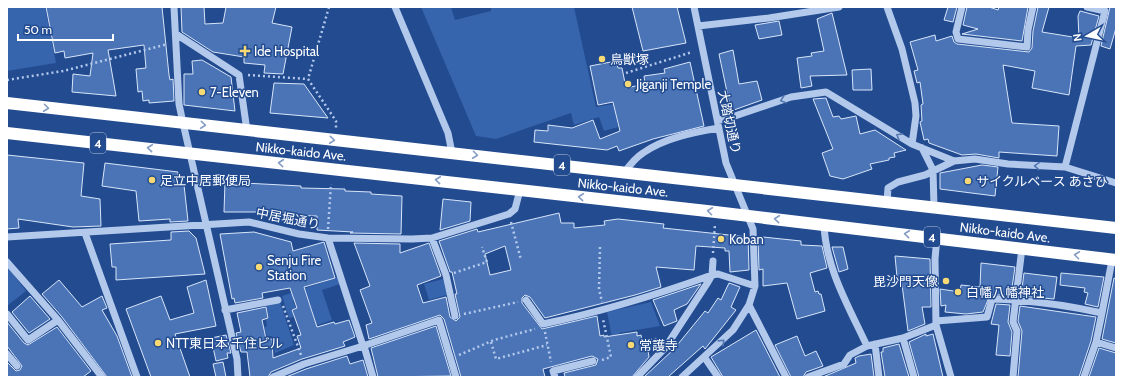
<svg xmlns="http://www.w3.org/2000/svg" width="1123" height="384" viewBox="0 0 1123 384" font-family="Cabin,'Noto Sans JP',sans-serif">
  <rect width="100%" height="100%" fill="#224b90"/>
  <path fill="#3664ad" d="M7 7H45L56 63 7 71Z
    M421 7H451L455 20 491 11V7H574L596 107 614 104 618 127 604 131 599 117 574 125 571 113 496 139 476 136Z
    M7 266 26 291 7 306Z
    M338 277 340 284 322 290 332 320 315 326 313 321 315 320 305 289 295 292 298 299 293 301 296 308 291 309 294 317 289 318 282 296Z
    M443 279 447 295 429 300 424 284Z
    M280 302 294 345 275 353 272 336 267 337 264 327 267 326 266 319 269 318 266 305Z
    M651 302 660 326 619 333V337L612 338 607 312Z"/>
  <path fill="#4b74b7" stroke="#d8e5f9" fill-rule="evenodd" d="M46 7H162L169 75 170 80 173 79 174 101 149 103V100L143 101 142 91 138 92 136 69 146 68 144 45 108 50 116 96 72 92 73 74 90 76 93 53 65 58 64 51 55 53Z
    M181 7H204L205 24 223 23 226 7H276L272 23 292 27 283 74 264 73 265 65 244 63V57L213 52 182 32Z
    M632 7H677L686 43 643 51Z
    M948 7H957L953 22 944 20Z
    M967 7H989L998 10 999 7H1028L1022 41 962 34 978 29 963 25Z
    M1038 7H1049L1042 32 1079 38 1078 16 1080 11 1099 16 1091 45 1076 46 1069 95 1032 88 1035 71 1003 65 1012 123 1059 126 1057 156 999 152V158L976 154 962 155 929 143 928 139 924 140 920 122 922 121 921 105 923 104 920 82 917 83 914 71 918 70 910 42 935 35 936 41 952 36 954 42 957 44 1029 52 1032 48 1033 31Z
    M1110 7H1116V28L1110 49 1101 46Z
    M832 13 847 75 810 76 812 86 801 88 797 58 812 56 811 53 824 51 817 19Z
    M779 21 782 35 759 39 755 25Z
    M733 50 739 84 757 81 762 100 731 111 719 54Z
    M202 60 231 77 235 111 184 105V74H193L192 61Z
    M616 61 618 68H622L626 88 645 84 644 76 665 73 664 69 690 62 704 126 653 139 619 151 617 146 607 150 534 142 535 130 548 131V125L572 128 593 120 600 139 620 131 613 102 598 105 590 66Z
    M871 69 872 90H853L852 70Z
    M274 83 304 84 328 118 270 113Z
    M826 98 833 117 839 116 841 119 856 116 860 134 875 130 906 150 894 153 895 157 889 158V160L870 164 872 169 843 179 830 176 822 153 833 149 813 99Z
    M7 155 84 163 81 196 100 199 101 226 73 227 18 219 19 228 7 229Z
    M105 163 178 172 176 185H184L188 221 170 222V219L139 221 136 191 102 186Z
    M982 165 998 167 995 196 940 189V173Z
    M225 182 301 186V188L345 189V191L371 192V194L402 196 401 234 350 233 353 232 317 230V216L284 215V212H224Z
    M443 199 471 202 470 221 440 230Z
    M559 213 561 223H574V228L605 225 604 221 618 219 664 224 663 228 748 237 749 270 730 272 729 251H725V248L696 246 694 270 656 267 661 287 635 295 545 318 530 297 525 295 522 298V303L542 329 597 316 600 336 604 335V337L637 332V336L641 335 644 350H648L649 357 632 377H565L564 373 596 365 598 359 592 356 543 369 545 377H461L444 319 440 315 369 339 366 325 372 323 360 290 370 286 354 243 400 244V253L429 243 441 276 417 285 423 303 446 297 450 317 456 321 460 317 455 294H457L452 272H450L439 241 477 229 478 232ZM505 246 511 270 490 275 485 254Z
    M189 231 196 238 205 274 116 280V267H112L110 244 171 240V232Z
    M254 232 291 242 293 251 324 242 335 278 304 287 317 327 334 322 335 324 349 320 355 337 343 342 345 346 302 359 271 372 268 377H250L247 352H241L236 333 241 332 237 313 266 307 268 318 262 320 266 339H272L273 358 301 348 297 336 301 335 292 310 297 308 290 288 262 293 263 298 235 303 234 298 232 299 220 234Z
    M763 237 801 241V245L822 246 827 268 810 273 815 292 818 291 819 294H821L825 311 797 319 787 283 763 286V269L759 270 758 238 763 239Z
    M832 247H843L848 269 839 272Z
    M895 256 930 259 931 307H922L925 324 908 331 901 277H897Z
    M981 263 1015 267 1011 295H990L983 312 966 314 945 312 946 305 941 306 940 289 960 292 961 285 980 287Z
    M1024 273 1057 277 1054 299 1021 296Z
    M1061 273 1104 277 1098 307 1085 304 1088 293 1084 292 1085 288 1060 285Z
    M1114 278 1116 279V343L1102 339Z
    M59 280 82 307 102 296 107 308 102 310 117 336 132 377H107L62 317 42 294Z
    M206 280 216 326 175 334 190 377H151L126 309 161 296 170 320 194 313 187 287Z
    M729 283 740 287 731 307 736 310 705 349 703 346 668 377H644L674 349 705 311 708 313 718 298 721 300Z
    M701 284 687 304 674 310 677 321 664 326 653 300Z
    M30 296 50 319 29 333 12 312Z
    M996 304 1010 305 1008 322 1012 332 1010 356 996 355 999 325 991 324Z
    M1020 306 1096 317 1091 341 1079 377H1018L1022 331 1018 321Z
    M7 322 24 343 28 345 57 327 91 371 83 377H7V362L16 371 20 370 22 366 7 346Z
    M436 326 451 376 378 377 371 348Z
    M756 330 780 377H723L711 357Z
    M926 334V336L933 334 943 377H919L909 342Z
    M226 335 231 353H227L228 358 216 361 211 338Z
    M797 336 805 356 816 351 823 366 806 372 803 377H791L775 345Z
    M899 344 909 377H885L881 352H883V348Z
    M1099 348 1116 353V377H1089Z
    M871 354 874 377H823L856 363 855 358 859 356Z
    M347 356 350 364 363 360 368 377H286L306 369Z
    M223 362 226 377H216L213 364Z"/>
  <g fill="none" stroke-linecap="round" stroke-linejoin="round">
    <path stroke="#b3c9ec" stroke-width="2.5" stroke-dasharray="2 3" stroke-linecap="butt" d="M329 7 308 79 336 121V129
      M626 73 692 52
      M248 75 308 79
      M7 80 63 71 168 44
      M511 222 521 260
      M328 229 331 184
      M600 247 599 289 602 302
      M713 253 715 224
      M454 273 487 262 482 247
      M283 306 301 355
      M464 314 518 302
      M545 332 551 362
      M645 341 655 339 659 341
      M491 342 496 359 547 345
      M459 355 494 340 535 329
      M602 360 611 357 603 319"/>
    <path stroke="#b3c9ec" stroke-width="7" d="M174 7 179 104 183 123 237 359 238 377
      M395 7 448 133 452 153
      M887 7 902 49 915 103 916 116 912 144
      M962 7 956 32 958 39 1027 47 1028 30 1033 7
      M698 26 769 18 839 7
      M176 34 239 75 247 131
      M718 120 729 118 791 97 826 92 912 144 954 161 975 159 1008 164 1065 167 1116 183
      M922 148 933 170 934 207
      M1065 167 1105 11 1087 7
      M624 173C629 166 635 158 643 153 664 138 695 132 719 128
      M887 202 888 188 898 182 925 175 954 161
      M824 225C826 269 849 307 867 346
      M85 233 137 377
      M7 237 249 222 299 234 328 238 412 239 432 238 509 214 515 209 520 190
      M937 237 935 259 936 325 951 377
      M328 238 363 346
      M432 238 446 275 455 316
      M7 262 58 320 102 377
      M526 300 543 324C601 312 656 295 712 275L718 274 755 286
      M749 305 786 377
      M225 310 278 300
      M7 314 28 340 58 320
      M936 321 987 317 992 299C1028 300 1066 305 1102 313L1112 260
      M903 338 914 377
      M1096 342 1116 348
      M875 344 879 377
      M364 346 373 377
      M7 354 17 366
      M705 358 718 377
      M273 377 304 364 363 346 439 320 456 377
      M555 377 553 371 593 361
      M637 377 665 348 708 282 712 275 713 261
      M682 377 733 330 749 305 755 286 753 229 726 163 694 7
      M808 377 844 364 850 355 867 346 903 338 936 325
      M1013 377 1017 331 1013 322 1022 248
      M1084 377 1096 342 1102 313"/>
    <path stroke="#fff" stroke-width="12" d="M7 103 1116 228
      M7 133 707 211 1116 260"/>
  </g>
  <defs><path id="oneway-chevron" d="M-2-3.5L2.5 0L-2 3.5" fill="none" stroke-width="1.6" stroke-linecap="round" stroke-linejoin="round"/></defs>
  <g stroke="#5577b0">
    <use href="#oneway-chevron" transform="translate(783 100) rotate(161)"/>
    <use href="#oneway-chevron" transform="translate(899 136) rotate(-151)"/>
    <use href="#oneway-chevron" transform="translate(1037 166) rotate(-177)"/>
    <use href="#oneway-chevron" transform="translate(722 342) rotate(-44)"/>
  </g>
  <g stroke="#859cc2">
    <use href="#oneway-chevron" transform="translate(46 108) rotate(7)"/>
    <use href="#oneway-chevron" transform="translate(203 125) rotate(6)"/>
    <use href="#oneway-chevron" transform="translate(332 140) rotate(6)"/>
    <use href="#oneway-chevron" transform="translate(150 148) rotate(-174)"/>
    <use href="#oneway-chevron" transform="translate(475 155) rotate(7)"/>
    <use href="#oneway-chevron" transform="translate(281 163) rotate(-174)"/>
    <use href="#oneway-chevron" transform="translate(438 180) rotate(-174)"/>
    <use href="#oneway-chevron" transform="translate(581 197) rotate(-174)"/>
    <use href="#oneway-chevron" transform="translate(710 211) rotate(-173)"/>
    <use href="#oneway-chevron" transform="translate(777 219) rotate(-174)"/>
    <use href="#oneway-chevron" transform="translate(907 234) rotate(-174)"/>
    <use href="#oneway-chevron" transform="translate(1077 255) rotate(-173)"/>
  </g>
  <g fill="#f8da75" stroke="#224b90" stroke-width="1.5">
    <path d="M243 45h4v4h4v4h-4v4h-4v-4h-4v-4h4z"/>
    <circle cx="602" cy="59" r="4"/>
    <circle cx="628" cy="84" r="4"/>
    <circle cx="202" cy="92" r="4"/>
    <circle cx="152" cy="180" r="4"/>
    <circle cx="968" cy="181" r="4"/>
    <circle cx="721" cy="239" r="4"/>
    <circle cx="259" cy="267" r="4"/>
    <circle cx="946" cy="281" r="4"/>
    <circle cx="958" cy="292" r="4"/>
    <circle cx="158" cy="343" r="4"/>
    <circle cx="631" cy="345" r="4"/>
  </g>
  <g text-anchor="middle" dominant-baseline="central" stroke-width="3" stroke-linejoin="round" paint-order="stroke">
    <g fill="#224b90" stroke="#bdc9de" stroke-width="1">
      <rect x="90" y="133" width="16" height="20" rx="3"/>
      <rect x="554" y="155" width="16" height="20" rx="3"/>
      <rect x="924" y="227" width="16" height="20" rx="3"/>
    </g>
    <g font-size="12" font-weight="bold" fill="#fff">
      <text x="98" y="143">4</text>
      <text x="562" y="165">4</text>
      <text x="932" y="237">4</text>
    </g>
    <g font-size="13" fill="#fff" stroke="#224b90" text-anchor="start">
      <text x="254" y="51">Ide Hospital</text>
      <text x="610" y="59">鳥獣塚</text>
      <text x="636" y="84">Jiganji Temple</text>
      <text x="210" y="92">7-Eleven</text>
      <text x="160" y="180">足立中居郵便局</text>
      <text x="976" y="181">サイクルベース あさひ</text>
      <text x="729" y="239">Koban</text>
      <text x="267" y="260">Senju Fire<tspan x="267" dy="15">Station</tspan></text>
      <text x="938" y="281" text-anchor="end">毘沙門天像</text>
      <text x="966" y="292">白幡八幡神社</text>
      <text x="166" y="343">NTT東日本 千住ビル</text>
      <text x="639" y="345">常護寺</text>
    </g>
    <g font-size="13" fill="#fff" stroke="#224b90">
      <text transform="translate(730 122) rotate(78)">大踏切通り</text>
      <text transform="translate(301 151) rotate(6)">Nikko-kaido Ave.</text>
      <text transform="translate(623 187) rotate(6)">Nikko-kaido Ave.</text>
      <text transform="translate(288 218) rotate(11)">中居堀通り</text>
      <text transform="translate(1005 232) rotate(7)">Nikko-kaido Ave.</text>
    </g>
  </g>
  <rect width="1123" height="384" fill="none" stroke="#ffffff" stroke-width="16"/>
  <g transform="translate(1087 36) rotate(261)" stroke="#224b90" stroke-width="3" paint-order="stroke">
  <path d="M0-3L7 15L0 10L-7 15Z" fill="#ffffff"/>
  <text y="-6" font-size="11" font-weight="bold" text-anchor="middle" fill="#ffffff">N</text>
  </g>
  <path d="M18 34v6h95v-6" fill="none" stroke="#ffffff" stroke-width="2"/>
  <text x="24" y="34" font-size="12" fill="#ffffff" stroke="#224b90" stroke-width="3" paint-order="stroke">50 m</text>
</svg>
